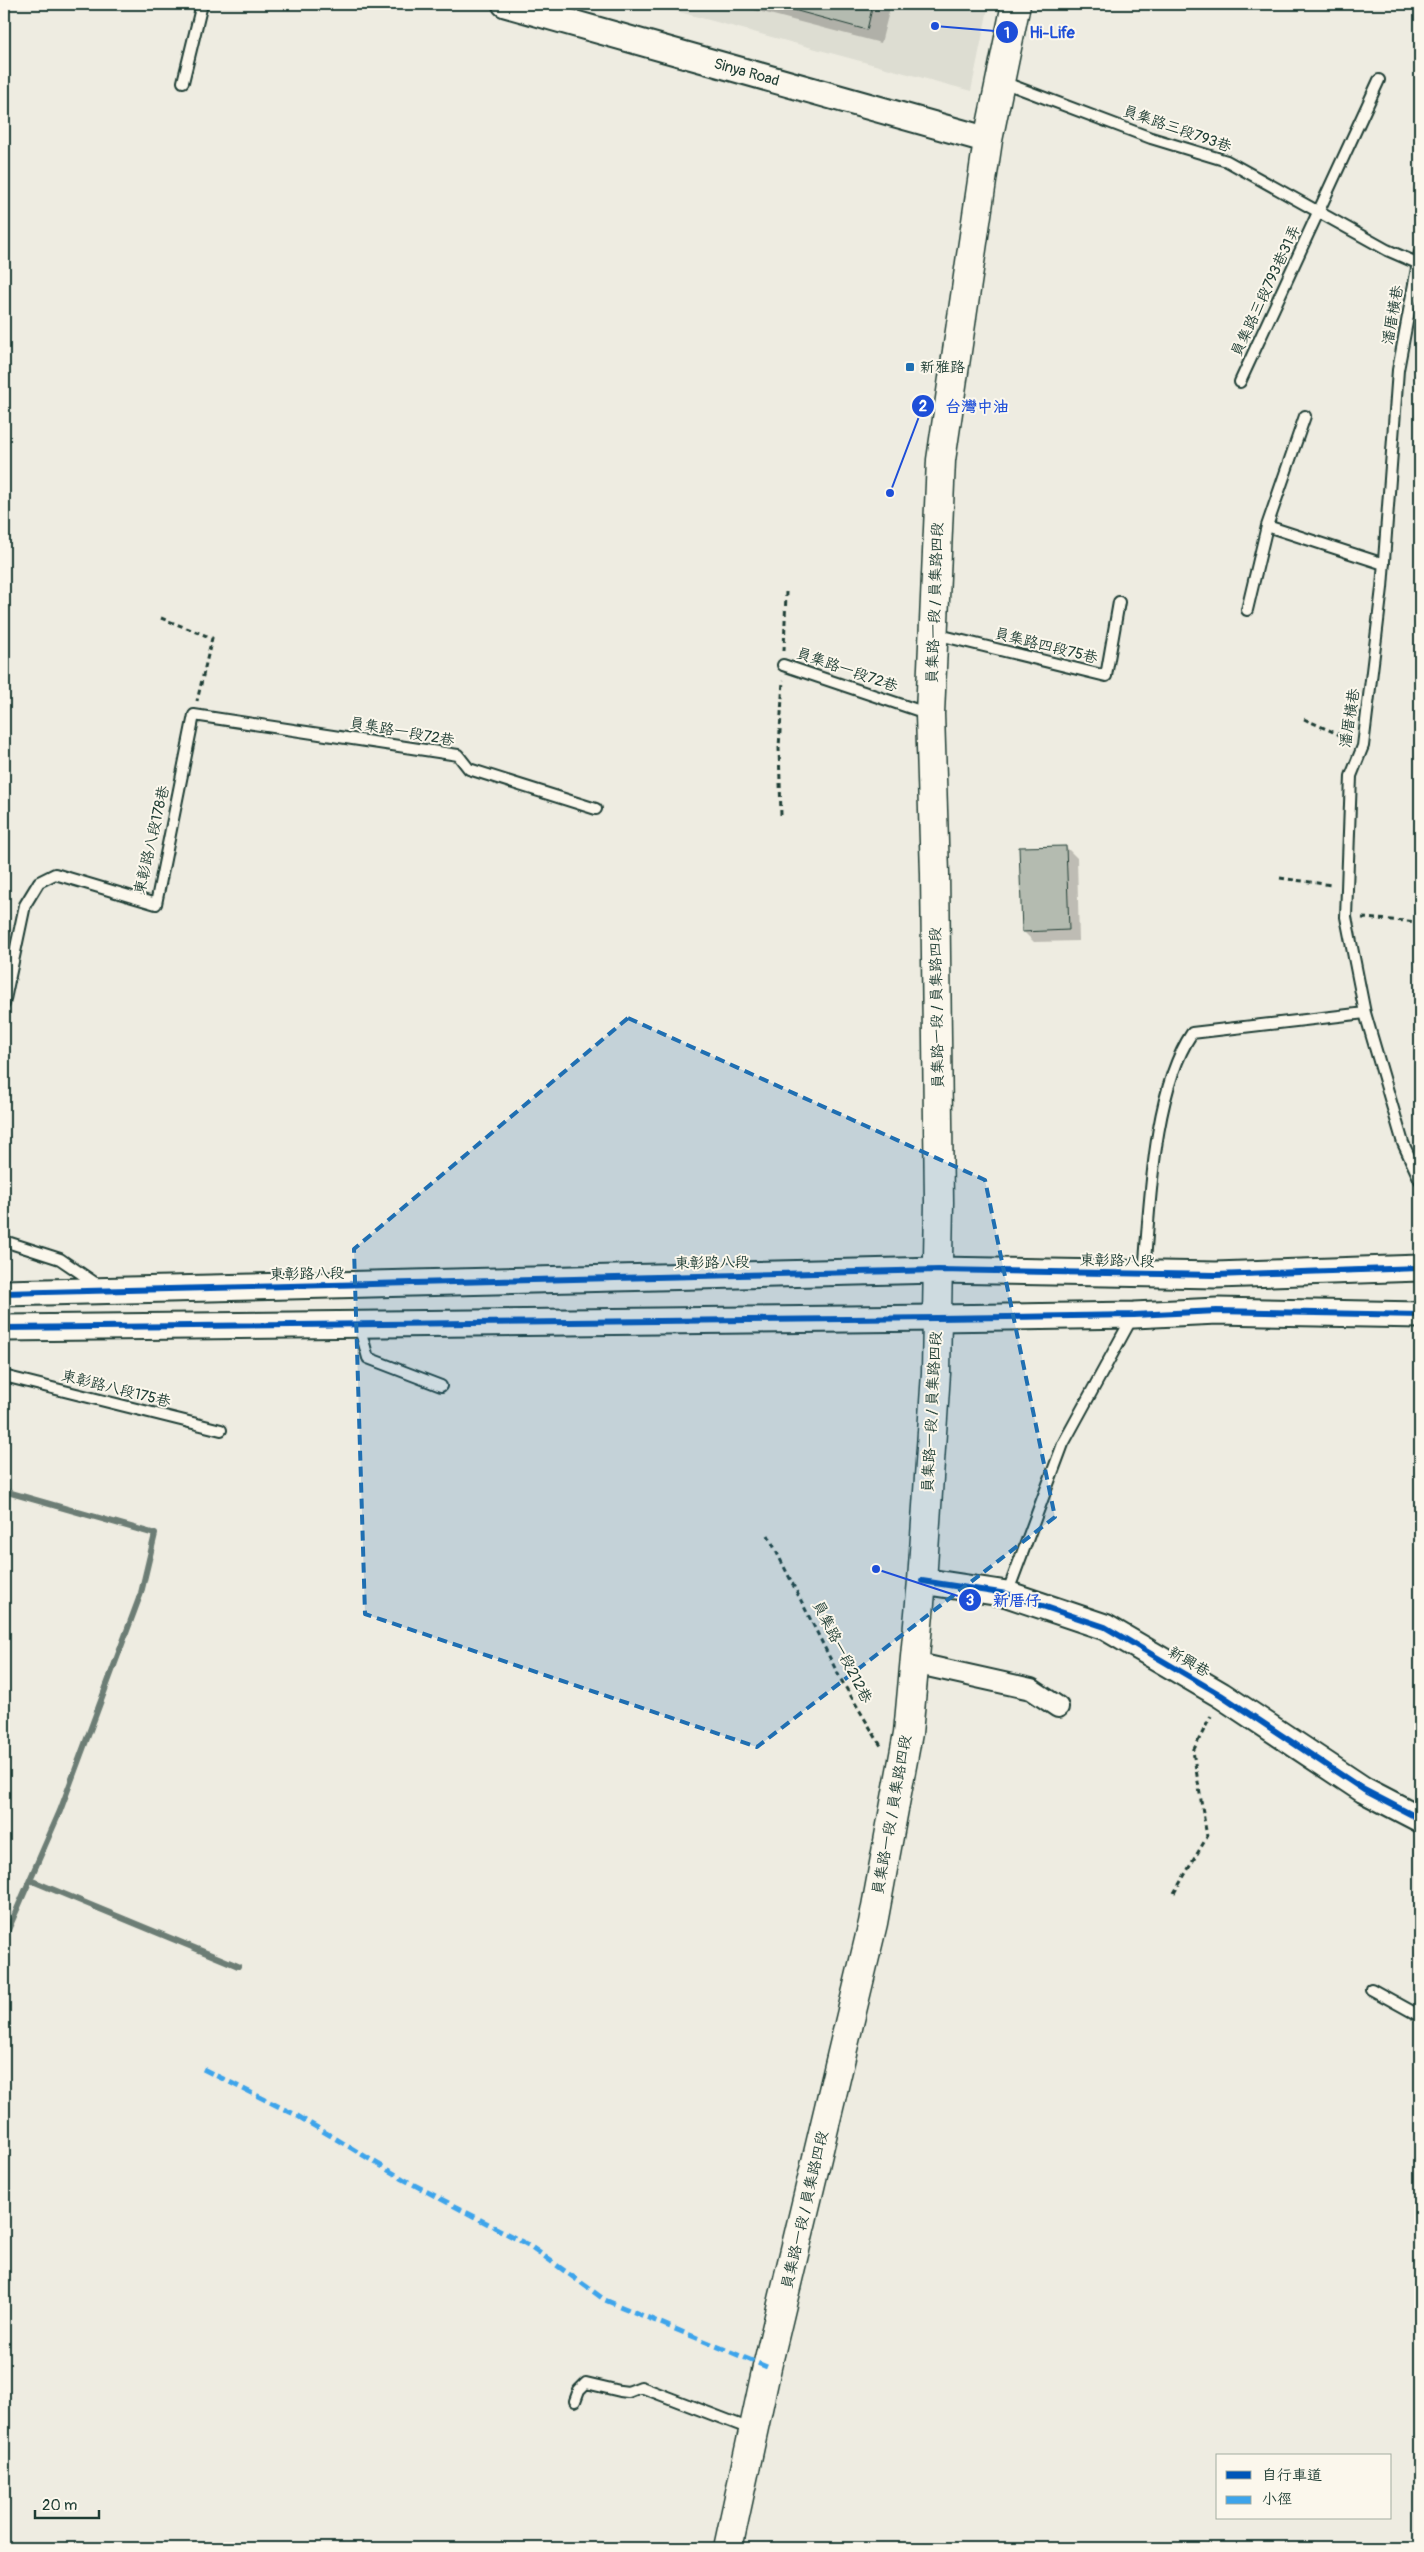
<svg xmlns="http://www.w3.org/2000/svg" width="1424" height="2552" viewBox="0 0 1424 2552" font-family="Pangolin,'LXGW WenKai TC',sans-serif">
  <rect width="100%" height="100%" fill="#eeece1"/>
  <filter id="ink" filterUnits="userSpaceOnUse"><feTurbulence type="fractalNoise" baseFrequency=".02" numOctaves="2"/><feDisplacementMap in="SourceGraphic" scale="10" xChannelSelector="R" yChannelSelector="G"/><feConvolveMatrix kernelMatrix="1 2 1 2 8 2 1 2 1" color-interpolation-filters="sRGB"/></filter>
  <g filter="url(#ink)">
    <path fill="#ddddd2" d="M650 4H989L971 91Z"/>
    <path fill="#0003" d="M731 4H891L881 43Z
      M1066 847 1077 858 1079 941 1034 942 1024 932Z"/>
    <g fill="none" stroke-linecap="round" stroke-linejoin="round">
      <path stroke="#6c7d74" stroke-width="6" d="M4 1491 155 1534 141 1593 60 1811 4 1939
        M30 1880 238 1966"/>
    </g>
    <path fill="#b4bbb0" stroke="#1f3d34" d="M791 4H873L867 30 790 9Z
      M1066 846 1069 930 1022 932 1019 847Z"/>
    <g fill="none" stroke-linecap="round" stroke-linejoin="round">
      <g stroke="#1f3d34" stroke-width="14">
        <path id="service" d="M1000 81 1151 138 1227 161 1387 250 1417 263
          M183 82 202 4
          M1420 252 1398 370 1382 588 1363 746 1351 776 1346 917 1365 1013 1403 1143 1420 1180
          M1240 382 1379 80
          M1267 526 1384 564
          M1247 610 1267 526 1305 416
          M935 634 1106 676 1119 602
          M783 665 929 714
          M4 1004 25 905 39 882 55 874 156 904 194 715 458 755 469 769 596 809
          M4 1241 60 1259 98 1285
          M1144 1274C1150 1204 1153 1091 1192 1033L1365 1013
          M359 1325 368 1358 441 1386
          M4 1376 221 1430
          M1007 1594 1063 1444 1133 1316
          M1371 1989 1420 2016
          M575 2401 579 2390 586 2383 620 2391 628 2392 641 2387 753 2430"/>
      </g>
      <g stroke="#1f3d34" stroke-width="24">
        <path id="minor" d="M914 1663 1031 1689 1058 1707"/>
      </g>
      <g stroke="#1f3d34" stroke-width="29">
        <g id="tertiary">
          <path id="s1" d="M505 4 988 140"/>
          <path d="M4 1293 938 1270 1216 1275 1420 1268"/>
          <path d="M4 1328 937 1318 1134 1315 1217 1311 1420 1315"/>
          <path d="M922 1581 1007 1594 1105 1627 1221 1695 1364 1790 1420 1819"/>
        </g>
      </g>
      <g stroke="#1f3d34" stroke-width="31">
        <path id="secondary" d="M728 2548 767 2367 873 1923 908 1733 922 1581 936 1373 939 1202 935 874 930 714 941 460 988 140 1016 4"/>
      </g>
      <path stroke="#1f3d34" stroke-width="3" stroke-dasharray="5 4" stroke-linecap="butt" d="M161 618 212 638 197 701
        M784 651 786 592
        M1304 719 1349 739
        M781 815 779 748 783 680
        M1280 878 1332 885
        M1362 918 1420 922
        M768 1535 840 1678 881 1746
        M1174 1893 1207 1837 1193 1751 1211 1716"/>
      <use href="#service" stroke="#fbf7ec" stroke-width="10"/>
      <use href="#minor" stroke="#fbf7ec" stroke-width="20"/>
      <use href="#tertiary" stroke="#fbf7ec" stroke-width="25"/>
      <use href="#secondary" stroke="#fbf7ec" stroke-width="28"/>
      <path stroke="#3da4eb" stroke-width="5" stroke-dasharray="10 5" stroke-linecap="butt" d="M4 1001 5 1002
        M203 2069 296 2115 403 2179 530 2246 605 2300 767 2367"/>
      <g stroke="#fbf7ec" stroke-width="9">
        <path id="cycleway" d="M4 1293 938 1270 1216 1275 1420 1268
          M4 1328 937 1318 1134 1315 1217 1311 1420 1315
          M922 1581 1007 1594 1105 1627 1221 1695 1364 1790 1420 1819"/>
      </g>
      <use href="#cycleway" stroke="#0057b8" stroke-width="6"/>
    </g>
  </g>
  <path fill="#1f6fb2" fill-opacity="0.2" stroke="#1f6fb2" stroke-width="4" stroke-dasharray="10 6" stroke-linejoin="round" d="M628 1018 985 1180 1055 1517 757 1747 365 1614 354 1249Z"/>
  <rect fill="#1f6fb2" stroke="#fbf7ec" stroke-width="2" x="905" y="362" width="10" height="10" rx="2.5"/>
  <g text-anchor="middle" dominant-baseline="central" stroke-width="4" stroke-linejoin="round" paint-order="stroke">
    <g font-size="15" fill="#1f3d34" stroke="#fbf7ec">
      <text stroke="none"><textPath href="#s1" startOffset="251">Sinya Road</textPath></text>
      <text transform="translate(1177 129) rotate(19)">員集路三段793巷</text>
      <text transform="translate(1266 291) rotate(-65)">員集路三段793巷31弄</text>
      <text transform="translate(1393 315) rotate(-80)">潘厝橫巷</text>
      <text transform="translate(935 603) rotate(-88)">員集路一段 / 員集路四段</text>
      <text transform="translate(1046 646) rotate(14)">員集路四段75巷</text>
      <text transform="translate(847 670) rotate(19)">員集路一段72巷</text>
      <text transform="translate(1350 718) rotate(-81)">潘厝橫巷</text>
      <text transform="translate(402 732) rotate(10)">員集路一段72巷</text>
      <text transform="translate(152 840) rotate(-77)">東彰路八段178巷</text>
      <text transform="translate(937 1008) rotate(-91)">員集路一段 / 員集路四段</text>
      <text transform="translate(1117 1261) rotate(1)">東彰路八段</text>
      <text transform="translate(712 1263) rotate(-1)">東彰路八段</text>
      <text transform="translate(307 1274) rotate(-1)">東彰路八段</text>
      <text transform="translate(116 1389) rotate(14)">東彰路八段175巷</text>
      <text transform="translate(932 1412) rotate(-87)">員集路一段 / 員集路四段</text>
      <text transform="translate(842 1652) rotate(63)">員集路一段212巷</text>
      <text transform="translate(1189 1662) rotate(30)">新興巷</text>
      <text transform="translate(892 1815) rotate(-80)">員集路一段 / 員集路四段</text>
      <text transform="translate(805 2210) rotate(-77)">員集路一段 / 員集路四段</text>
    </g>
    <g font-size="15" fill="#1f3d34" stroke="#fbf7ec" text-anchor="start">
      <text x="920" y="367">新雅路</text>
    </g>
  </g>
  <path fill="none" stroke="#1d4ed8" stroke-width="2" d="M935 26L1007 32M890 493L923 406M876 1569L970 1600"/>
  <g fill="#1d4ed8" stroke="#fbf7ec" stroke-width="2">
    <circle cx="935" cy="26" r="5"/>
    <circle cx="890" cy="493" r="5"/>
    <circle cx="876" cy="1569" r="5"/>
    <circle cx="1007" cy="32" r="12"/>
    <circle cx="923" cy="406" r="12"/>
    <circle cx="970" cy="1600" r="12"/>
  </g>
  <g font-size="15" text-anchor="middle" font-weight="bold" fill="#fff">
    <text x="1007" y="38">1</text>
    <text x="923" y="411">2</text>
    <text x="970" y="1605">3</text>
  </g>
  <g font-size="16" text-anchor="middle" font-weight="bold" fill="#1d4ed8" stroke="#fbf7ec" stroke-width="4" stroke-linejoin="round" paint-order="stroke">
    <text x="1052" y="38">Hi-Life</text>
    <text x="977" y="412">台灣中油</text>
    <text x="1017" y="1606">新厝仔</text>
  </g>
  <rect width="1424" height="2552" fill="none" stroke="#fbf7ec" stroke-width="20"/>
  <rect x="10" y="10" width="1404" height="2532" fill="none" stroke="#1f3d34" stroke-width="2" filter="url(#ink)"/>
  <rect x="1216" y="2454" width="175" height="65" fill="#fbf7ec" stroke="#a3ada2"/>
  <rect x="1226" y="2471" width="25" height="8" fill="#0057b8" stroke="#a3ada2"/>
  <text x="1262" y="2480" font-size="15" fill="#1f3d34">自行車道</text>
  <rect x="1226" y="2496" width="25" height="8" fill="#3da4eb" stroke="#a3ada2"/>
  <text x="1262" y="2504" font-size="15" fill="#1f3d34">小徑</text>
  <path d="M35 2510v8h64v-8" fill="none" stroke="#1f3d34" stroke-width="2.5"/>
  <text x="42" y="2510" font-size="15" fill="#1f3d34" stroke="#fbf7ec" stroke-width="4" paint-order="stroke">20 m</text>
</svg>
